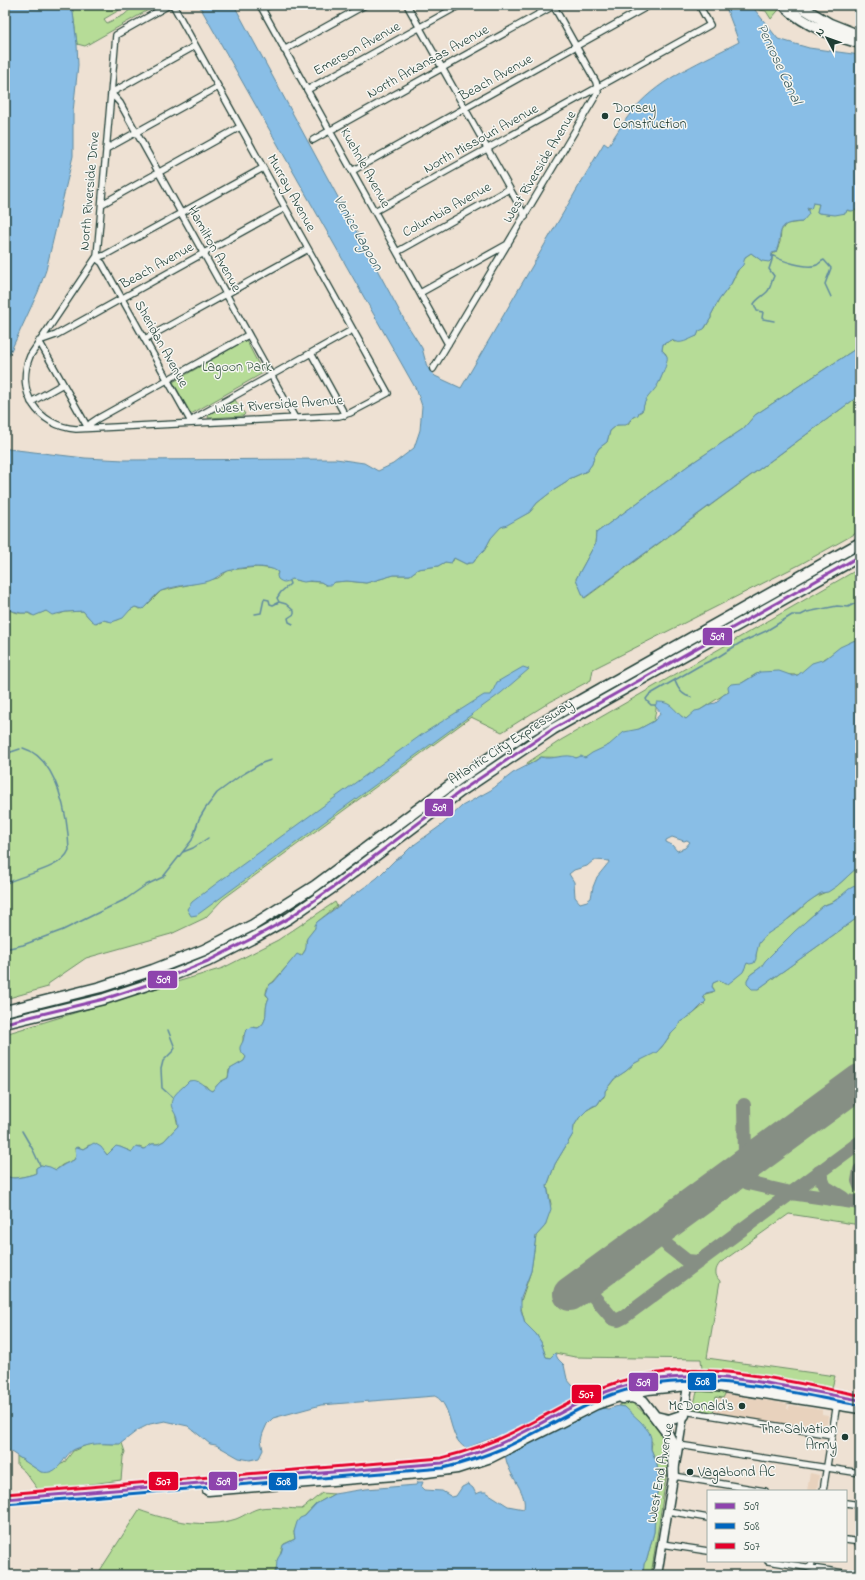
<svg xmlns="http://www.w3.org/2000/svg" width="865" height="1580" viewBox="0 0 865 1580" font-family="'Indie Flower',sans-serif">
  <rect width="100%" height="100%" fill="#eee1d3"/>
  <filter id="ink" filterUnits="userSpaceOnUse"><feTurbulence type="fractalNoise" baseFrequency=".025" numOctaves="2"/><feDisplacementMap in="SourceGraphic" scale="8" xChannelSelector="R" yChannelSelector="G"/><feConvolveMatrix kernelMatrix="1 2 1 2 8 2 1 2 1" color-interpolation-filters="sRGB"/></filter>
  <g filter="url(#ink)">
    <path fill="#e8d2bd" d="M725 1394 788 1404 787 1409 788 1410 790 1405 822 1410V1415L828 1416 827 1424H824L823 1430 713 1413 716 1396 723 1398Z
      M810 1473 819 1475 817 1491H807Z"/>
    <path fill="#b6dc97" stroke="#6a8c66" d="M72 5H128L104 19 107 23 124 15 135 5H157L85 46 77 44Z
      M751 5H783L771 19 766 11 753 9Z
      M813 203 819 204 817 212 819 213C829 214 838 216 847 210L849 211 856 210 860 212V346L755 415 743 429 689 465 596 533 595 544 576 579 585 598 860 395V531L799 565 593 669 591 680 550 702 502 732 471 717 223 899 205 918 171 934 86 958 48 984V987L5 999V609L18 613H28L31 615H35L46 611 60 614 65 612 83 611 91 620 97 623 103 620C127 623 118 615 135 607L140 609 144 608 161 591 218 578 229 570 257 567 275 569 278 572 277 575 299 581 321 582 326 585 332 584 335 582 347 581 366 583 394 575H410L418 569 438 566 445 562 453 561 454 558 466 564 474 562 477 557 484 551 491 538 499 528 530 512 537 503 551 492 567 482 569 479 587 471 592 464 594 457 599 448 607 442 610 431 617 425 628 424 633 417 642 411C645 397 648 397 656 387 663 377 665 365 666 354L662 350 663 344 672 340 674 342 697 336 699 330 705 328 711 318V315L719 300 731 284 745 257 751 253 762 261 776 252 780 242 781 231 786 224 802 222C807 215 807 209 813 203Z
      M246 340 263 373 191 414 173 382Z
      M235 400 245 414 243 416 208 418 209 414Z
      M860 568V640L853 641 798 675 756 674 686 719 657 703 654 721 585 758 541 757 528 765 527 763 561 740Z
      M860 865V883C851 888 845 894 837 899 833 903 827 903 823 906 801 925 781 946 761 967 756 972 748 973 747 982L758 989 860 916V1225L789 1214 720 1263C715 1269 714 1275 720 1281L707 1358 835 1376 832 1388 732 1372 702 1369 701 1359 575 1357 555 1353 550 1358 546 1357 541 1342 536 1334 525 1323 520 1304 531 1271 536 1236 545 1226 551 1204 547 1186 555 1164 573 1134 574 1126 579 1118 587 1110 598 1104 601 1099 604 1097 605 1091 616 1077 626 1071 635 1063 661 1048 680 1022 693 1014 704 1005 705 999 703 996 705 994 713 992 714 989 711 985 713 983 719 980 725 984 733 980 744 970C744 963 751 961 756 957 753 937 782 925 795 914 801 909 806 903 813 898 820 894 828 892 835 887 844 881 851 872 860 865Z
      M335 902 337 906 317 922 315 928 306 940 307 947 302 955 296 956 273 982C268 985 266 989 266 995L269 998C263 1009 270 1021 258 1028L252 1027 243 1036C244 1047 237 1046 246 1057L244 1061 229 1070 228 1078 220 1082 212 1091 209 1090 206 1086 189 1081 178 1092 176 1117 178 1126 164 1141 158 1144H152L144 1149 139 1147 132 1152 120 1147 107 1155 104 1151 89 1145 83 1149 78 1147 75 1148 76 1156 74 1160 62 1165 56 1170 41 1165 36 1168V1173C33 1175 18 1178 14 1178 11 1179 7 1177 5 1176V1034L223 968 278 940Z
      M700 1391 723 1392 725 1394 723 1398 716 1397 713 1413 692 1412 697 1392Z
      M632 1402 661 1429 670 1452 651 1575H643L644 1563 647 1559 654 1532 656 1497 659 1487 657 1464 651 1449 652 1442 625 1407 618 1406 623 1403Z
      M91 1443C98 1443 117 1445 122 1443L125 1452 123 1457 121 1480 39 1491 25 1472 17 1465V1456L41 1472 64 1463 73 1451Z
      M322 1493 334 1494 316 1504 297 1524 294 1532 295 1539 284 1544C279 1553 280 1566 273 1575H97L139 1510C169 1521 205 1529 236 1519 244 1516 253 1509 261 1508 270 1506 291 1509 302 1509Z"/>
    <path fill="#89bee6" stroke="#5f8a9f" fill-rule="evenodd" d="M5 5H72L77 44 78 65 73 112V156L46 270 38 292 8 357 5 360Z
      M199 5H234L406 323 422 348 427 367 435 376 461 388 604 143 608 146C617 133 625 119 635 108 662 77 703 61 739 42L727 10 730 5H751L778 39 809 48 860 55V212L856 210 852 211 847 210 846 213 835 215 819 213 817 212 819 204 813 203 811 209 807 208 809 214 802 222C774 223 784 231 776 252L772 253V259L769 262 762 261 751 253 745 257 743 265 737 271 731 284 719 300 711 315V318L704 329 699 331 697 336C689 339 680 346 672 340L663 344 662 350 667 356C669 361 660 381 657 386 651 395 644 398 643 410L639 412 638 415 633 417 626 425H617L610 431 607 442 599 448 594 457 592 464 587 471 569 479 567 482 551 492 537 503 530 512 507 525 501 527 491 538 484 551 477 557 473 563H469L466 564 454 558 451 563 445 562 438 566 418 569 410 575H394L366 583 347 581 335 582 331 585H326L321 582 310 581 304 582 291 579C286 583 283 583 278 579L277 576 278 572C269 564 239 567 228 571 221 573 216 579 209 581 193 585 176 585 161 591 157 593 147 605 143 609L135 607 130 610 123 618 112 622 103 620 95 623 91 620 83 611 66 612 52 615 46 611 34 616 29 613H21L5 609V446L8 449 85 458 124 460 336 459 364 463 378 471 393 464 414 448 420 430 422 406 417 391Z
      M860 346V395L584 598 576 579 595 544 596 533 689 465 743 429 755 415Z
      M860 639V865L837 886 828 892 821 893 808 902 781 925 767 934 759 943 756 955V959L754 963 750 964 747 963 743 972 728 984H725L720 980 713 983 712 987 715 991 706 993 703 997 706 1001 693 1014 680 1022 678 1027 670 1035 664 1044 657 1052 635 1063 626 1071 614 1079 605 1091V1095L601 1099 597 1105 593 1106 587 1110 579 1118 574 1126 573 1134 555 1164 547 1186 551 1209 545 1226 536 1236 531 1271 521 1297V1310L525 1323 536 1334 541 1342 546 1357 550 1358 555 1353 558 1359 564 1365 567 1379 577 1391 576 1398 578 1402 595 1407 608 1409 618 1406 625 1407 641 1422 649 1432 651 1438V1449L657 1464 659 1487 656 1497 654 1532 647 1559 644 1564 643 1575H273C279 1567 275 1565 278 1558 281 1554 282 1551 283 1545L295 1539 294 1532 297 1522 300 1518 305 1516 316 1504 334 1494 366 1489 416 1485 418 1482H423L421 1487 424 1490 442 1491 452 1497 456 1496 462 1487 468 1484 473 1488 476 1494 481 1492H486L508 1506 524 1509C527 1493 512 1479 507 1463 504 1455 507 1445 503 1436L495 1437 466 1448C447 1438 454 1406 435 1396L321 1405 273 1418 267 1424 263 1433 261 1440 263 1450 259 1458 250 1460 239 1458 216 1445 210 1444 188 1426 165 1421 150 1424 138 1430 120 1444C102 1444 93 1442 75 1449 63 1454 61 1476 41 1472L5 1448V1176C8 1176 10 1178 14 1178 18 1178 33 1175 36 1173V1168L41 1165 50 1167 56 1170 65 1164 74 1160 76 1156 75 1148 77 1147 83 1149 94 1143 101 1147 107 1155 116 1146 120 1147 132 1152 136 1147 144 1149 152 1144H158L164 1141 178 1126C178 1120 176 1115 173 1110 166 1098 182 1089 189 1081 200 1078 204 1088 212 1091L220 1082 228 1078 230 1069 244 1061 246 1057 240 1050V1047L243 1041 245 1032 250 1027 258 1028C270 1021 263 1009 269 998L266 994 269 985 274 982 297 954 301 956C308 949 305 947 307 938L315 928V925L317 922 377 878 395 860 402 856 411 847 443 824 462 806 491 790 513 773 534 762 541 757C552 761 567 752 576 758L581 756 585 758 592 753 609 745 624 732 639 729 654 721 661 713 655 706 657 702C674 701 675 714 686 719L695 711 700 710 710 704 716 703 723 695 729 692 728 687 731 684 742 683 760 672 779 671 793 676 798 675 812 663 825 659 840 647 853 641ZM672 837 684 841 687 840 690 842 685 848 677 851 672 845 666 842V840ZM594 860 610 861 597 877 593 887 591 898 587 901 580 903 575 897 574 882 569 874 574 870 587 866Z
      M523 667 529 669 501 693 197 915 191 916 187 909 192 902 217 883 424 733 484 695H491L497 682Z
      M860 883V916L758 989H752L747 984V980L750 975 761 967 765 961 795 931 823 906 835 901 849 889Z"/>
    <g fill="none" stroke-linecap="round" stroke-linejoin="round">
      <path stroke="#5f8a9f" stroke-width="1.5" d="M774 321 763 319 762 318 763 312 757 311 754 304C757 299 763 296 767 292 771 288 771 282 774 276L769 269 772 260V255C781 261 806 269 817 265 820 263 821 261 824 260L831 268 825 284 831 297
        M279 602 277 598 281 592 290 584 289 581
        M255 614 261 613 264 599 269 600 270 604 273 605 279 602 286 604 294 611V614L288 618 289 622 293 624
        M675 681C678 689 682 696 691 697
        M655 705H651L647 701 646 699 649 695 699 666 718 657 740 643 766 631 792 615H801L807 612 837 606 848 607 860 601
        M5 757 11 752 20 749
        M183 852 193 848 208 838
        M5 884C22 874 61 870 69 850 68 818 58 758 23 748
        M5 949 23 945 63 930 126 899 146 885 163 877 192 840 199 819 205 809 217 793 240 776 262 763 271 760
        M168 1030 175 1048 173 1051 163 1061 161 1069 162 1088 173 1098
        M22 1131 33 1150 40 1165"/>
      <path stroke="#868f84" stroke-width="14" d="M744 1105 745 1154 739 1170 743 1179 748 1183 791 1193 860 1203
        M860 1170 858 1181 860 1186
        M819 1172 825 1187 843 1198
        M662 1226 660 1232 661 1238 668 1246 687 1261 699 1262
        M583 1284 613 1319 618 1320 624 1317 860 1142"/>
      <path stroke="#868f84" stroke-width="34" d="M570 1294 860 1081"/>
      <g stroke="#1f3d34" stroke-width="8">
        <path id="street" d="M169 5 116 35 97 256 30 356C15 392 38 426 76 429L339 416 350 413 388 393 173 5
          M260 5 448 344
          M407 5 525 216
          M262 9 270 5
          M195 46 111 93 120 103 295 418
          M284 50 365 5
          M307 90 460 5
          M313 140 555 5
          M106 149 218 87
          M352 171 650 5
          M102 204 240 127
          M375 211 710 25 699 5
          M397 252 509 189
          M96 258 102 263 191 422
          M96 258 105 255 263 168
          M420 293 508 244
          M248 335 97 419 91 423 88 428 39 341 56 335 285 208
          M145 339 308 249
          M311 353 345 415
          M433 369 598 92 596 82 553 5
          M31 402 63 384
          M191 422 195 418 352 330
          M684 1411 832 1435
          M679 1445 860 1473
          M674 1476 765 1491
          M823 1491 837 1403
          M846 1503 860 1505
          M668 1511 708 1518
          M846 1540 860 1542
          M662 1544 708 1551
          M768 1561 856 1575
          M810 1575 812 1561"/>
      </g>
      <g stroke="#1f3d34" stroke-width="11">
        <path id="secondary" d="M657 1575 689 1380"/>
      </g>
      <g stroke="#1f3d34" stroke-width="13">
        <path id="highway" d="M798 5 830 24 860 36
          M786 7C807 27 833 35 860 43
          M5 1011 101 987 153 970 204 950 253 925 315 886 456 781 524 734 572 705 860 543
          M5 1023 104 999 156 982 208 961 257 936 289 918 335 886 461 791 553 729 860 556
          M623 1398 632 1397 643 1401 666 1431 672 1443 674 1476
          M656 1417 669 1420 684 1415
          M208 1490 419 1473 457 1468 491 1457 596 1404 625 1394 648 1389 688 1385 718 1386 860 1408
          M5 1499 442 1463C500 1452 548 1416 602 1393 688 1357 772 1386 860 1400"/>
      </g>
      <use href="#street" stroke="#f6f6f2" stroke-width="5.5"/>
      <use href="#secondary" stroke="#f6f6f2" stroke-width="8"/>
      <use href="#highway" stroke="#f6f6f2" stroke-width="10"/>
      <g stroke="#f6f6f2" stroke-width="6">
        <path id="bus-1" d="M5 1023 104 999 156 982 208 961 257 936 289 918 335 886 461 791 553 729 860 556
          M5 1499 442 1463C471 1456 498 1446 524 1432 550 1419 576 1403 603 1393 690 1360 772 1385 860 1400"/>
      </g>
      <g stroke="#f6f6f2" stroke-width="6">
        <path id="bus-2" d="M5 1504 443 1468C465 1463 485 1456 506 1447 539 1432 570 1412 603 1398 686 1364 775 1390 859 1405"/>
      </g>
      <g stroke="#f6f6f2" stroke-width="6">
        <path id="bus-3" d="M5 1494 441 1458C470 1451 497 1441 523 1427 549 1414 574 1398 601 1388 622 1380 644 1374 666 1372 730 1365 797 1384 860 1395"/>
      </g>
      <use href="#bus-1" stroke="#8e44ad" stroke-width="3"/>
      <use href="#bus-2" stroke="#0065bd" stroke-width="3"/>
      <use href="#bus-3" stroke="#e4002b" stroke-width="3"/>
    </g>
  </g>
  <g fill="#1f3d34" stroke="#f6f6f2" stroke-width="1.5">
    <circle cx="605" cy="116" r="4"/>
    <circle cx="742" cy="1406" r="4"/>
    <circle cx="845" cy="1437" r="4"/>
    <circle cx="690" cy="1472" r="4"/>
  </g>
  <g text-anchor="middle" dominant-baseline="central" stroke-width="3" stroke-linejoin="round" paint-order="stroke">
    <g font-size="14" fill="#1f3d34" stroke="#f6f6f2">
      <text transform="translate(357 49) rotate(-29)">Emerson Avenue</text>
      <text transform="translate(428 62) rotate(-29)">North Arkansas Avenue</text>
      <text transform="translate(496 78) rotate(-29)">Beach Avenue</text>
      <text transform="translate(481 139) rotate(-29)">North Missouri Avenue</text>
      <text transform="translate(540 167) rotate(-59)">West Riverside Avenue</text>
      <text transform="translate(365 168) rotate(61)">Kuehnle Avenue</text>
      <text transform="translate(90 191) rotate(-85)">North Riverside Drive</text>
      <text transform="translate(291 193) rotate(61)">Murray Avenue</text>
      <text transform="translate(447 210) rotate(-29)">Columbia Avenue</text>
      <text transform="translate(214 249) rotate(61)">Hamilton Avenue</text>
      <text transform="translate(157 266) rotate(-29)">Beach Avenue</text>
      <text transform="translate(161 344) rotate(61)">Sheridan Avenue</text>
      <text transform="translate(279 405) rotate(-4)">West Riverside Avenue</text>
      <text transform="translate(511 742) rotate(-33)">Atlantic City Expressway</text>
      <text transform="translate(661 1473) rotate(-80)">West End Avenue</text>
    </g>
    <g font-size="14" fill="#1f3d34" stroke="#f6f6f2" text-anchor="start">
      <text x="613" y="108">Dorsey<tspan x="613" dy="16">Construction</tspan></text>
      <text x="734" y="1406" text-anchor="end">McDonald's</text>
      <text x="837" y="1429" text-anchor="end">The Salvation<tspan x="837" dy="16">Army</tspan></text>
      <text x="698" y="1472">Vagabond AC</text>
    </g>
    <g font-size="14" fill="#3d5d48" stroke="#f6f6f2">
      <text x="237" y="367">Lagoon Park</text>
    </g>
    <g font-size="15" font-style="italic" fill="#3a5d60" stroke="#f6f6f2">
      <text transform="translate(779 64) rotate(65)">Penrose Canal</text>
      <text transform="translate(358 233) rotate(60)">Venice Lagoon</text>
    </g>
  </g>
  <g stroke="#f6f6f2" stroke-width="1.5">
    <rect x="702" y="627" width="31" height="19" rx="4" fill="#8e44ad"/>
    <rect x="424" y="798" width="30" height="19" rx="4" fill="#8e44ad"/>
    <rect x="147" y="970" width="31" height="19" rx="4" fill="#8e44ad"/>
    <rect x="687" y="1372" width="30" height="19" rx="4" fill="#0065bd"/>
    <rect x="628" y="1372" width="31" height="20" rx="4" fill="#8e44ad"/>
    <rect x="571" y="1384" width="31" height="20" rx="4" fill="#e4002b"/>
    <rect x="148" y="1471" width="31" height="20" rx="4" fill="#e4002b"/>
    <rect x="208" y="1471" width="30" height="20" rx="4" fill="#8e44ad"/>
    <rect x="268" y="1472" width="30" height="19" rx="4" fill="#0065bd"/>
  </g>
  <g font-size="11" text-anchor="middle" font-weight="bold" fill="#fff">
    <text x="717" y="640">509</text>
    <text x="439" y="811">509</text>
    <text x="163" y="983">509</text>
    <text x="702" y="1385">508</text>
    <text x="643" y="1386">509</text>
    <text x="586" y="1398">507</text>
    <text x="163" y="1485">507</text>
    <text x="223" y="1485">509</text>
    <text x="283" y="1485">508</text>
  </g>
  <rect width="865" height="1580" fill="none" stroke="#f6f6f2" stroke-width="20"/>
  <rect x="10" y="10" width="845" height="1560" fill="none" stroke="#1f3d34" stroke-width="1.5" filter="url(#ink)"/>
  <rect x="707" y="1490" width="140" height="72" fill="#f6f6f2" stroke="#a0aca6"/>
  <rect x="715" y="1503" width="20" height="6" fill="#8e44ad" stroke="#a0aca6"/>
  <text x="743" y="1510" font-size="12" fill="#1f3d34">509</text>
  <rect x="715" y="1523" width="20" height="6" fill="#0065bd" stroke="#a0aca6"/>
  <text x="743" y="1530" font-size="12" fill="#1f3d34">508</text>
  <rect x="715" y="1543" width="20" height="6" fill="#e4002b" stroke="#a0aca6"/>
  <text x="743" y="1550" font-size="12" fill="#1f3d34">507</text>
  <g transform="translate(827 38) rotate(311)" stroke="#f6f6f2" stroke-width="3" paint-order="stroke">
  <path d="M0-3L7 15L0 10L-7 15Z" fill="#1f3d34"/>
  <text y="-6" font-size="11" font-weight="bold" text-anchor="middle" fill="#1f3d34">N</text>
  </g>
</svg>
